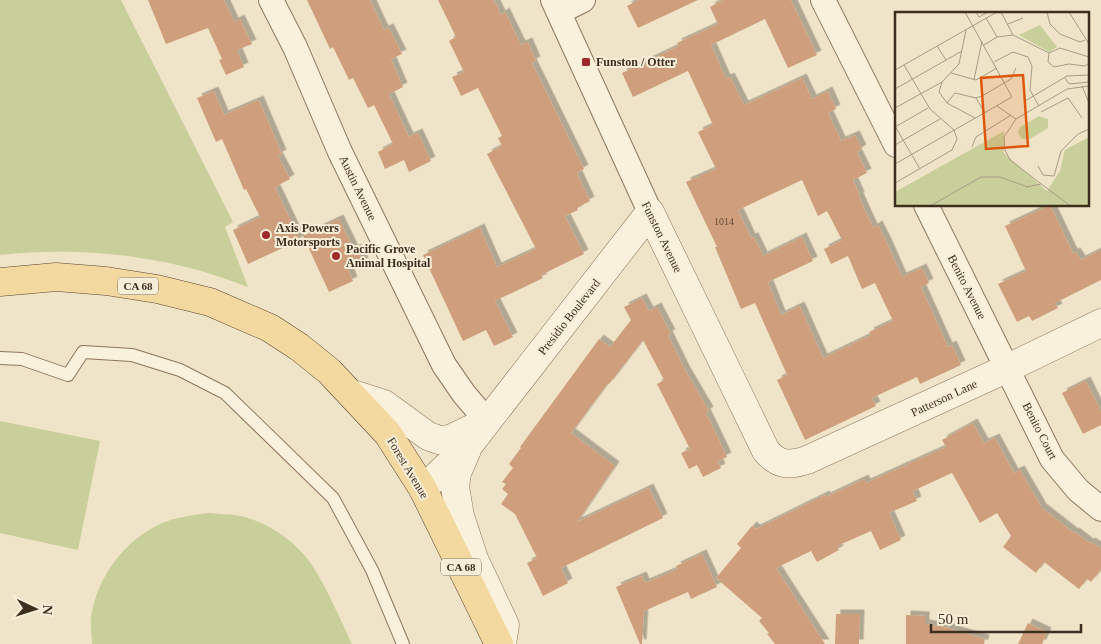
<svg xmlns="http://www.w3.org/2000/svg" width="1101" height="644" viewBox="0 0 1101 644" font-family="'Times New Roman',serif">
  <defs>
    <filter id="shadow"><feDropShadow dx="4.5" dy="-4.5" stdDeviation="0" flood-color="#0004"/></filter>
  </defs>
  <rect width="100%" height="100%" fill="#f0e4c8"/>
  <path fill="#c9cf9b" d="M0 0H121L233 222 225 227 248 287C229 280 209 273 190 268 127 252 64 248 0 255Z
    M0 421 100 441 78 550 0 533Z
    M209 513C219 514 230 514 240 516 267 521 297 542 312 565 327 588 340 619 352 644H92C92 635 90 625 91 617 97 577 124 541 160 524 176 517 193 515 209 513Z"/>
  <path fill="#cf9f7d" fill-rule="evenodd" filter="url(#shadow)" d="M148 0H224L234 22 240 19 252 44 237 50 244 67 226 75 219 60 222 59 208 28 166 44Z
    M307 0H370L384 30 389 28 402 54 391 59 403 87 389 94 409 137 418 133 431 161 409 172 404 160 385 169 378 152 393 144 374 105 368 108 353 78 349 80 333 47 330 49Z
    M438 0H494L501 15 505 12 521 45 528 42 536 61 532 63 584 169 577 173 590 201 577 208 578 210 565 216 584 254 541 275 543 278 495 301 513 337 494 346 486 330 463 341 423 255 480 228 497 267 536 249 487 154 502 146 498 138 502 136 478 88 461 96 452 77 464 72 449 41 456 37Z
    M639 0H698L638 28 627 6Z
    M723 0H791L817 55 788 68 765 19 711 45 726 79 730 77 744 105 802 78 812 99 828 91 836 109 828 113 841 141 855 135 862 149 857 152 867 173 853 180 860 196 859 197 873 228 878 225 887 243 902 277 922 268 929 283 921 287 948 347 952 345 961 365 920 384 917 377 872 398 876 406 805 440 777 380 787 375 755 303 741 309 715 247H717L686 182 716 169 698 132 713 125 688 71 633 97 622 73 679 46 677 43 718 24 710 7ZM802 180 818 216 827 211 842 240 824 249 831 264 848 256 862 289 875 283 893 321 869 332 871 335 823 358 800 306 781 315 768 282 813 261 802 237 763 256 754 237 751 238 738 210Z
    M214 91 224 115 259 100 282 154 278 156 290 179 275 187 300 240 248 264 233 230 260 217 246 189 244 190 222 139 216 142 197 98Z
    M1050 205 1073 253 1076 252 1081 260 1101 250V280L1055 303 1058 308 1032 321 1029 316 1017 322 998 284 1026 271 1005 226Z
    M339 219 354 250 357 248 364 262 348 269 353 281 329 292 303 236Z
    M642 298 649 311 657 307 671 334 668 335 685 370 709 411 706 413 727 457 718 461 721 468 703 477 697 465 689 469 681 453 690 449 657 384 664 380 643 340 609 384 608 383 571 433 615 466 577 522 649 488 663 518 561 568 568 583 543 596 527 563 537 558 515 514 501 504 508 494 502 489 506 484 502 482 513 468 509 464 521 448 520 447 599 339 610 347 631 320 624 307Z
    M1086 381 1101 412V425L1083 434 1062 393Z
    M973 423 984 443 995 438 1014 473 1020 470 1042 508 1074 533 1075 532 1089 543 1091 542 1101 549V569L1091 582 1087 579 1079 589 1044 562 1036 573 1003 547 1011 536 997 513 980 523 952 473 913 491 917 501 889 513 901 540 880 550 871 531 837 546 839 550 817 562 811 551 776 568 825 644H775L767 634 769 633 759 621 762 618 716 578 741 548 737 544 752 526 756 529 825 495 826 497 864 479 866 483 946 447 942 440Z
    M702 554 717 587 691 599 688 592 644 611 642 644H640L616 587 642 576 645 583 678 569 676 566Z
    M836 614H860L859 644H835Z
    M906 615 925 616V624L950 628V629L985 639 984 644H906Z
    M1028 623 1047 632 1042 644H1018Z"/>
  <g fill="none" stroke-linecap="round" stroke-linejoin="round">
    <g stroke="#8d765c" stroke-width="14">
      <path id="service" d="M0 358 22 359 68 375 83 352 132 355 180 370 225 393 333 498 372 570 403 644"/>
    </g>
    <g stroke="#8d765c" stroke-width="26">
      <path id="minor" d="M271 0 295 47 340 152 444 365 464 394 487 421
        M553 0 650 212
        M823 0 896 145
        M559 12 583 0
        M926 205 1052 459 1078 490 1101 509"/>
    </g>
    <g stroke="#8d765c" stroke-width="29">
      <path id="tertiary" d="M350 393 384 404 428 436 439 440 450 439 481 424
        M467 450 457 473 455 487 460 516 474 559 505 625 502 644
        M423 489 469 445 650 212 766 451C778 465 789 466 807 460L1008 368 1101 323"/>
    </g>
    <g stroke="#5b4430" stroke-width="29">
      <path id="primary" d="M0 282 56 277 106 281 157 289 210 302 270 328 299 347 329 371 388 434 423 489 499 644"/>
    </g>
    <use href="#service" stroke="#faf1dc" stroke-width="12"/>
    <use href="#minor" stroke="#faf1dc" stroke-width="24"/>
    <use href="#tertiary" stroke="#faf1dc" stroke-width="28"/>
    <use href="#primary" stroke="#f3d9a0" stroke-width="28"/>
  </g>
  <g fill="#9e2a2b" stroke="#f7eed8" stroke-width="2">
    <rect x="581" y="57" width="10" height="10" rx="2.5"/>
    <circle cx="266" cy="235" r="5"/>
    <circle cx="336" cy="256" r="5"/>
  </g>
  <g text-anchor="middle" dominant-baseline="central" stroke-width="4" stroke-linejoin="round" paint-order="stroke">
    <g font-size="10" fill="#624a37">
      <text x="724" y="221">1014</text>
    </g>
    <g fill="#f7eed8" stroke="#756857" stroke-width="1">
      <rect x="118" y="277.5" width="40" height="17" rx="4"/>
      <rect x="441" y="558.5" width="40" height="17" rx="4"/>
    </g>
    <g font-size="11" font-weight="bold" fill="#3d2e20">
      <text x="138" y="286">CA 68</text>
      <text x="461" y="567">CA 68</text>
    </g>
    <g font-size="12" font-weight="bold" fill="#3d2e20" stroke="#f7eed8" text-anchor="start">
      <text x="596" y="62">Funston / Otter</text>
      <text x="276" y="228">Axis Powers<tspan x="276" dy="14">Motorsports</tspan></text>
      <text x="346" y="249">Pacific Grove<tspan x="346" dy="14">Animal Hospital</tspan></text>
    </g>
    <g font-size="12" fill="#3d2e20" stroke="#f7eed8">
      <text transform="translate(358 188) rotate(64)">Austin Avenue</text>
      <text transform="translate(662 237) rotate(64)">Funston Avenue</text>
      <text transform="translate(967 287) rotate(63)">Benito Avenue</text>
      <text transform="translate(569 317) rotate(-52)">Presidio Boulevard</text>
      <text transform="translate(944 398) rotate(-25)">Patterson Lane</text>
      <text transform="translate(1040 431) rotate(63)">Benito Court</text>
      <text transform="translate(408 468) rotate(59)">Forest Avenue</text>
    </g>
  </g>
  <g transform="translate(895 12)">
    <rect width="194" height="194" fill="#f0e4c8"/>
    <path d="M145 13 162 35 154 40 124 23ZM144 104 153 107V116L135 127H127L123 121 125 115ZM109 119V141L152 179 165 159 170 138 194 125V193H0V180Z" fill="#c9cf9b"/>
    <path fill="none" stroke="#a89b85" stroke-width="1" d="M81 0 84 5 93 0M106 0 118 23M152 0 155 12 165 22 185 30 190 28M174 0 194 32M91 6 102 25M113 12 128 6M71 18 64 52 47 70 44 80 52 91 80 106M89 33 102 25 118 23 154 41M42 34 51 48M154 41 153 50 159 55 174 52 190 54 194 51M154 41 165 36 194 45M99 50 118 40 133 45 137 54 135 78 144 94M0 58 102 0M56 61 81 68 102 56M170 66 174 72 194 70M79 68 87 29M187 74 194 91M0 77 67 39M81 86 90 101M130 89 172 64 194 63M52 91 60 81 81 86 87 84 116 67 121 56M102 94 121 107M0 96 47 70M146 100 173 86 187 106M0 114 25 157M0 115 33 96M0 133 45 107M77 135 81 125 116 103M0 152 117 85 70 0M143 154 148 163 159 164 166 139 183 122 194 117M0 171 57 138 62 127 59 118 35 97 9 53M131 175 146 172M37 193 86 165H105L133 175M174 193 115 148 110 138 109 125 121 107 172 77 194 74"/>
    <path fill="#df570d" fill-opacity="0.15" stroke="#df570d" stroke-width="2.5" d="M128 63 133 134 91 137 86 66Z"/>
    <rect width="194" height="194" fill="none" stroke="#3d2e20" stroke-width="2.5"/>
  </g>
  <g transform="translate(35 609) rotate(94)" stroke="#f7eed8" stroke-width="4" paint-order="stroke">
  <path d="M0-4L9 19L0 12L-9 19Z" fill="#3d2e20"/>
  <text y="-8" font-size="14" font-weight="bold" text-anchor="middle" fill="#3d2e20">N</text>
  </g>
  <path d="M931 624v8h150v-8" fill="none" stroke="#3d2e20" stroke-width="2.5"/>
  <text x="938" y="624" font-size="15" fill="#3d2e20" stroke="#f7eed8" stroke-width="4" paint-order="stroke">50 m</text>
</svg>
